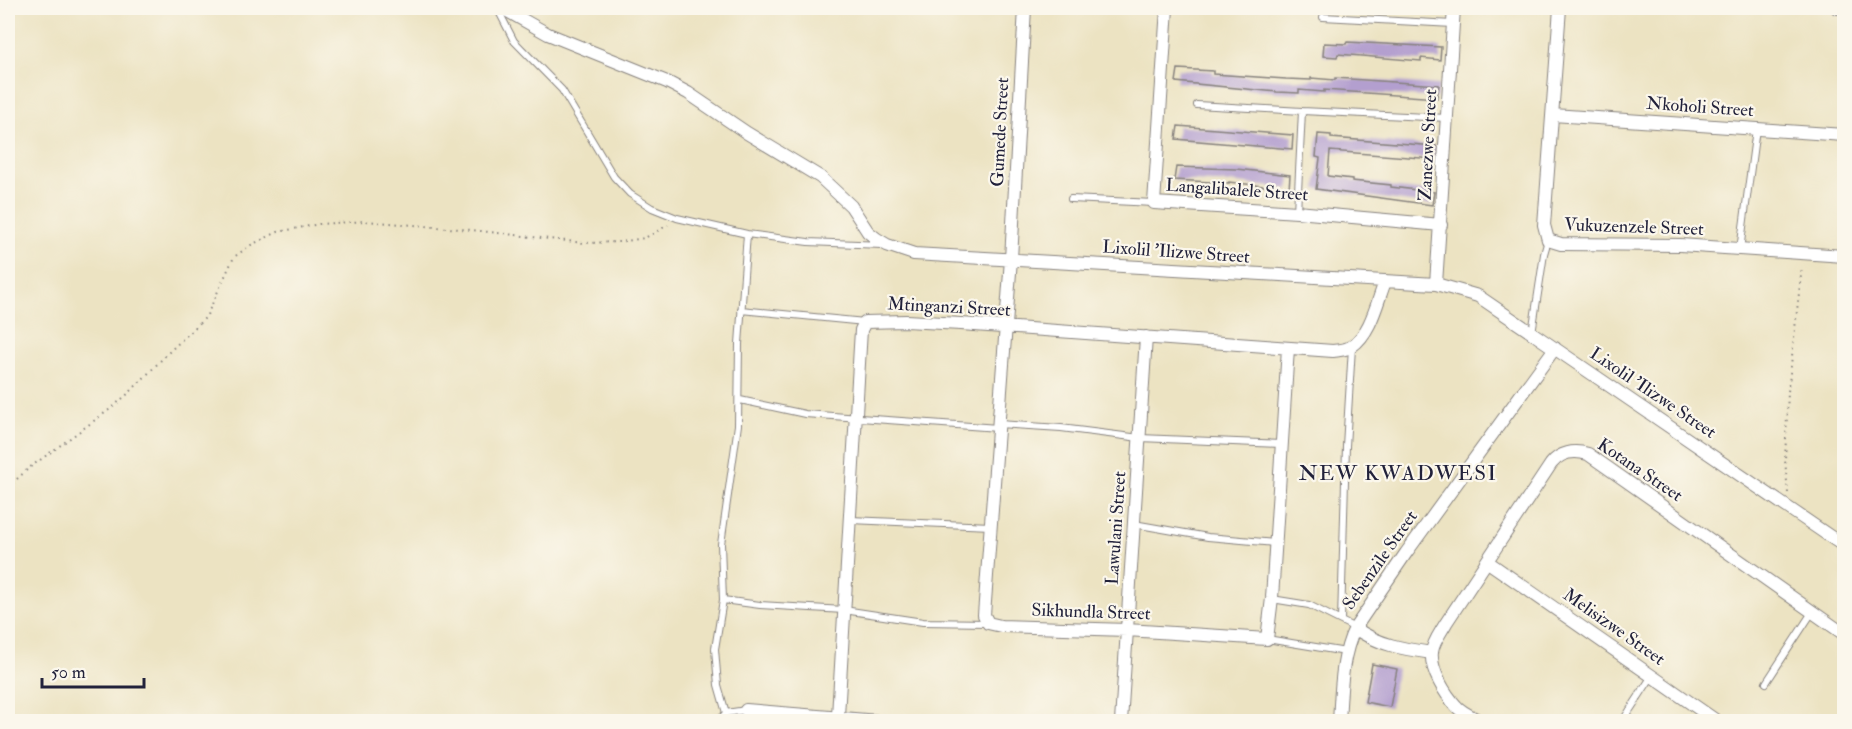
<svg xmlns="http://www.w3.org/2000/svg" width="1852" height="729" viewBox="0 0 1852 729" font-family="'IM FELL Double Pica',serif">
  <rect width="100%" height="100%" fill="#fbf7ec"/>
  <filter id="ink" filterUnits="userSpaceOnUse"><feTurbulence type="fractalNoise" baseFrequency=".0167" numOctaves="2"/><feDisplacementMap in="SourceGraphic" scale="12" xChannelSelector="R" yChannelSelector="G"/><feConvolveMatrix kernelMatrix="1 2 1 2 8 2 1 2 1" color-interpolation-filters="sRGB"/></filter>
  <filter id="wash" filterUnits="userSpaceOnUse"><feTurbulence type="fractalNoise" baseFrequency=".008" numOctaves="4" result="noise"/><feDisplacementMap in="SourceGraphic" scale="24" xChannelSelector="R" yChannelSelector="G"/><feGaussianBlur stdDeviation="1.35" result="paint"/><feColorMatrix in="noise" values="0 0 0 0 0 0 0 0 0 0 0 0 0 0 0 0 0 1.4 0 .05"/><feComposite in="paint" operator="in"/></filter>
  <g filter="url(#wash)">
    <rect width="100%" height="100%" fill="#ece3c2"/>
    <g id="blocks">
      <path fill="#b39fcf" d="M1347 42 1441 47 1440 60 1421 58V61L1338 54 1337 57 1323 56 1324 43 1346 44Z
        M1178 69 1213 71V74L1286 79 1311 80V78L1335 80V78L1439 85 1437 98 1324 90V92L1299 90V93L1277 92 1176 82Z
        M1178 126 1293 135 1292 149 1176 139Z
        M1318 134 1331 135V138L1436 146 1434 159 1330 151 1328 176 1352 179V181L1391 185V187L1434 192 1432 205 1316 189 1320 158 1316 157Z
        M1176 167 1236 169 1290 175 1289 189 1229 182V183L1174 180Z
        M1372 664 1397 669 1390 707 1365 702Z"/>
    </g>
  </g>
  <g filter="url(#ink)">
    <use href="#blocks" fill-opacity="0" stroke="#87827e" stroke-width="1.5"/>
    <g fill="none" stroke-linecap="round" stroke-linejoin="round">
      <g stroke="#87827e" stroke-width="8">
        <path id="service" d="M497 8 514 41 562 90 614 177 630 194 652 208 677 218 747 234 808 242 882 245
          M1323 17 1453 24
          M1197 105 1302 111
          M1071 199 1154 203
          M1297 212 1302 111 1447 118
          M1740 250 1756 129
          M741 310 865 322
          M1532 333 1544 254 1548 240
          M740 400 805 414 998 428
          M999 424 1061 428 1140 438 1282 444
          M850 520 991 526
          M1134 524 1208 537 1275 543
          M1272 599 1309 605 1355 628
          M723 600 760 605 844 610 923 622 988 623
          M1341 621 1346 446 1352 347
          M1267 639 1346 652
          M1766 683 1813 611
          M726 713 718 685 715 649 723 600 721 544 738 425 739 344 747 234
          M717 722 726 713 746 710
          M1622 722 1652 676"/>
      </g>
      <g stroke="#87827e" stroke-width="14">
        <path id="minor" d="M502 8 548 34 667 82 688 93 747 133 820 177 851 206 868 232 877 239 887 245 914 254 1436 284 1478 296 1844 546
          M1025 8 1011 259 984 615 988 623 1001 626 1127 630 1267 639 1272 598 1288 348
          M1167 8 1154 203 1297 212 1441 225
          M1560 8 1544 225 1548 240 1561 244 1680 245 1844 256
          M1837 8H1844
          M1553 115 1844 135
          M1436 284 1454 8
          M1488 562 1718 722
          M1355 628C1378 645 1404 649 1432 653
          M746 710 890 722
          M838 716 861 330 865 322 906 321 961 324 1333 351C1340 350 1347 350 1352 346 1371 333 1377 302 1385 282
          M1121 722 1146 337
          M1339 722C1341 690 1341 656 1355 628L1406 553 1555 348
          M1481 722C1473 717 1463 713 1457 707 1445 694 1430 670 1432 652 1433 642 1441 632 1446 623L1551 464C1560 452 1574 450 1588 454L1844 634"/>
      </g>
      <path stroke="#87827e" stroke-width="2" stroke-dasharray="1.5 4.5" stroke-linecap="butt" d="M8 487 29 468 113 407 131 391 169 352 206 317 234 257 251 245 278 232 319 224 366 221 472 230 584 243 619 242 645 238 668 225
        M1788 493 1785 460 1788 392 1802 266"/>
      <use href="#service" stroke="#fff" stroke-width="6"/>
      <use href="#minor" stroke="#fff" stroke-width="12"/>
    </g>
  </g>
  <g text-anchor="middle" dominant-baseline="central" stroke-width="4.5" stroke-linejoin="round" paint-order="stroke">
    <g font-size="18" fill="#22223b" stroke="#fbf7ec">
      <text transform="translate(1700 107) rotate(4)">Nkoholi Street</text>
      <text transform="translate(1000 132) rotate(-87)">Gumede Street</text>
      <text transform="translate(1428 145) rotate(-87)">Zanezwe Street</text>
      <text transform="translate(1237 190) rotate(4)">Langalibalele Street</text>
      <text transform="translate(1634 227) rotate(2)">Vukuzenzele Street</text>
      <text transform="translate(1176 252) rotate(4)">Lixolil 'Ilizwe Street</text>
      <text transform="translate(949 307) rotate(3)">Mtinganzi Street</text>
      <text transform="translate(1653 393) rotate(34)">Lixolil 'Ilizwe Street</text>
      <text transform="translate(1640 470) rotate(34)">Kotana Street</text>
      <text transform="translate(1116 528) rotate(-86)">Lawulani Street</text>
      <text transform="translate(1380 560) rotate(-55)">Sebenzile Street</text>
      <text transform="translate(1091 612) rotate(2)">Sikhundla Street</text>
      <text transform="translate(1614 627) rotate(35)">Melisizwe Street</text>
    </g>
    <g font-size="21" letter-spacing="1.5" fill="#22223b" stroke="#fbf7ec">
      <text x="1398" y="473">NEW KWADWESI</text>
    </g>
  </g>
  <rect width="1852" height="729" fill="none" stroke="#fbf7ec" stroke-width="30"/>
  <path d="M42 678v9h102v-9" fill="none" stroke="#22223b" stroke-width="3"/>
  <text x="51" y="678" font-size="18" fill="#22223b" stroke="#fbf7ec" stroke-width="4.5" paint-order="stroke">50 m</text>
</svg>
